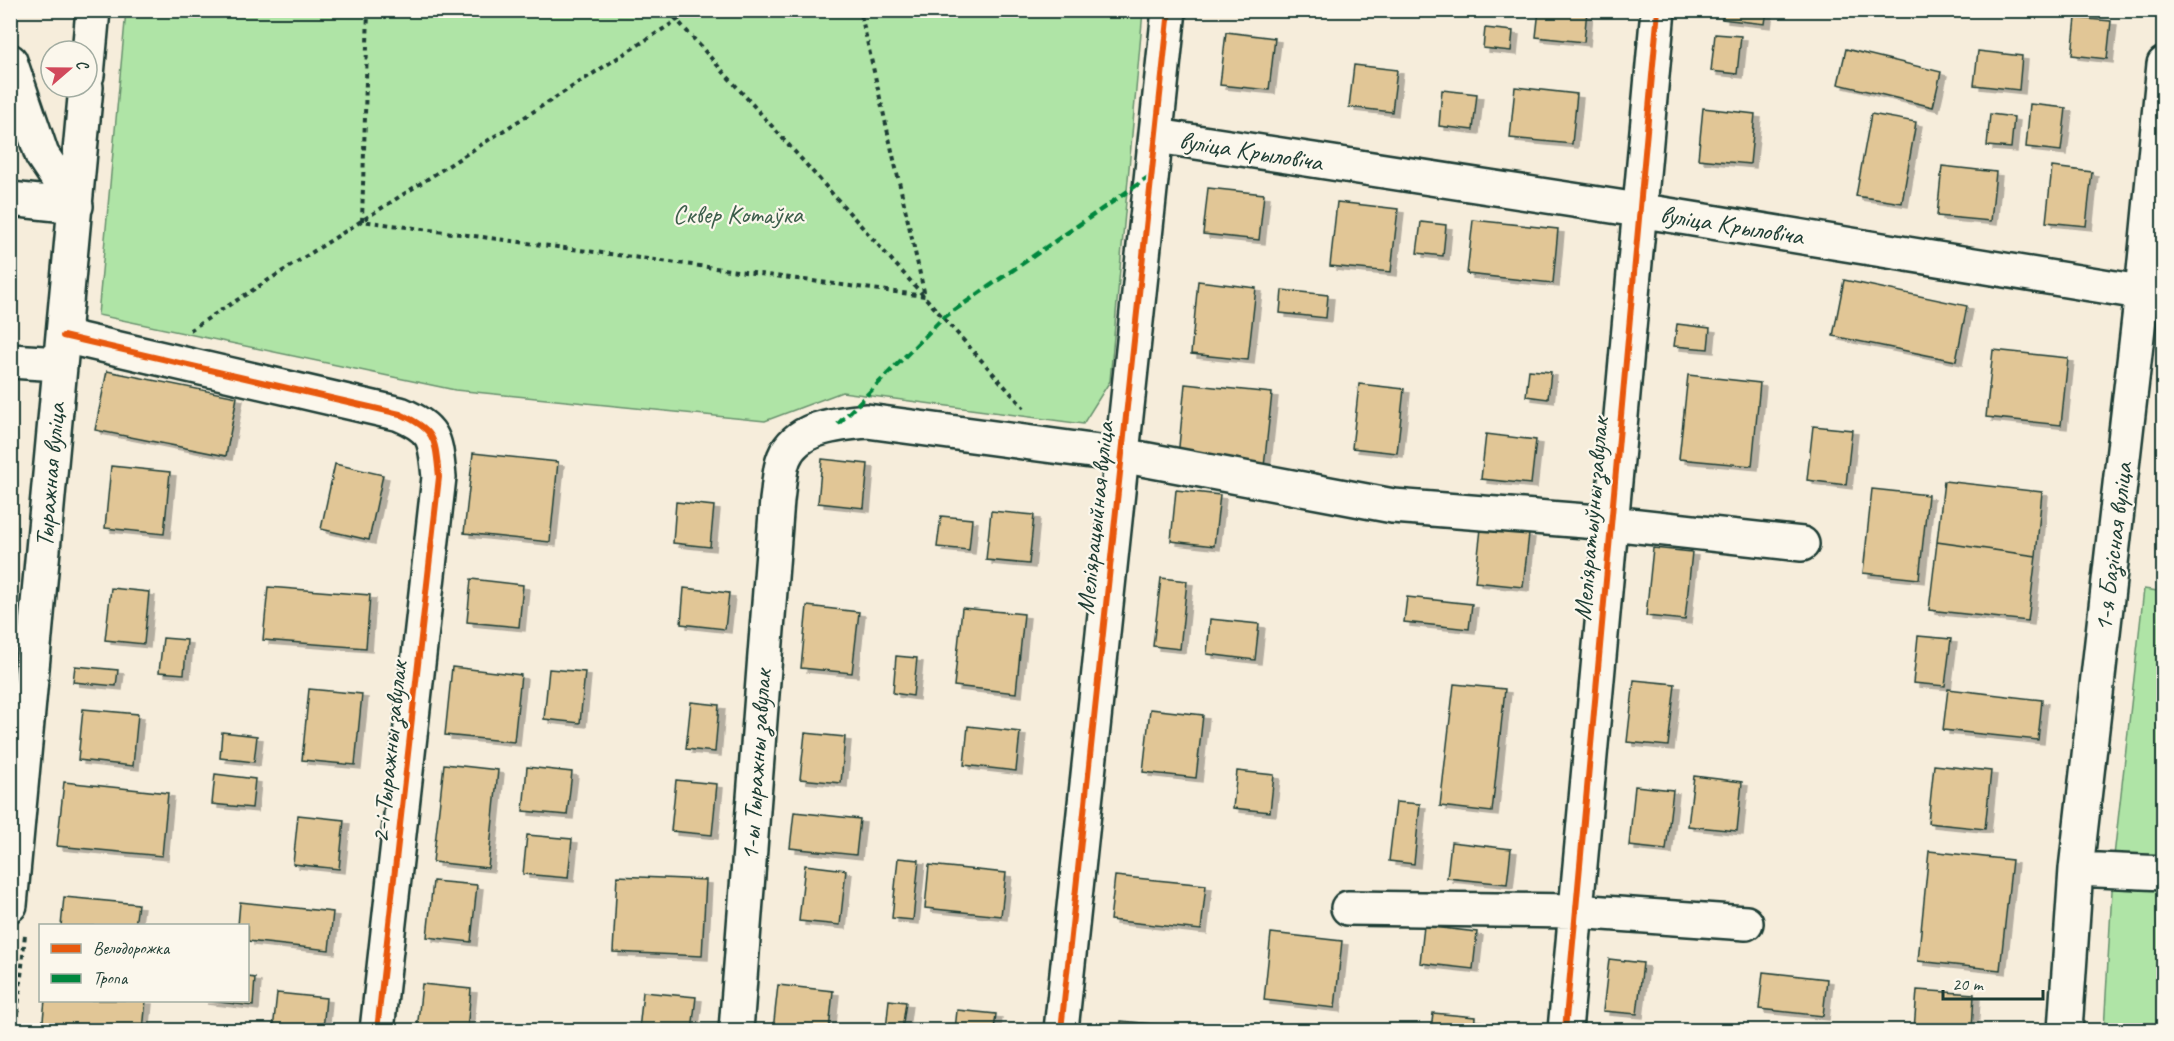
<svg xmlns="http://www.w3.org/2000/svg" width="2174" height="1041" viewBox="0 0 2174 1041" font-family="Caveat,sans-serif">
  <defs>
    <filter id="shadow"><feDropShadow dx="6" dy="4" stdDeviation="0" flood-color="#0004"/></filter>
  </defs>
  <rect width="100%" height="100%" fill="#f6eddb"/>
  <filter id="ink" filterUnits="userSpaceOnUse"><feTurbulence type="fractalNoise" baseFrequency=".0167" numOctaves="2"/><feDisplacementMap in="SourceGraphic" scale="12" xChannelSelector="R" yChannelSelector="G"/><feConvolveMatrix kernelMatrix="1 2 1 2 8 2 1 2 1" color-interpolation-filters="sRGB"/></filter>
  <g filter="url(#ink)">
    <path fill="#afe4a6" stroke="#67906d" stroke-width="1.5" d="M126 11H1143L1110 381 1083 424 842 392 765 421 455 390 98 315Z
      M2144 589 2164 592 2163 1030H2104L2114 856Z"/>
    <path fill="#e1c696" stroke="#1f3d34" stroke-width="1.5" filter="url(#shadow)" d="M1539 10H1587L1584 42 1536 37Z
      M1723 10H1767L1765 24 1722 19Z
      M2076 18 2111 21 2107 59 2072 55Z
      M1485 28 1513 31 1511 51 1483 48Z
      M1226 32 1275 38 1269 90 1220 85Z
      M1715 34 1741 36 1737 74 1711 71Z
      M1846 49 1941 72 1933 107 1838 84Z
      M1978 51 2022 56 2019 90 1974 85Z
      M1354 65 1397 70 1392 112 1349 107Z
      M1515 87 1577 94 1572 144 1510 138Z
      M1442 90 1477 94 1473 130 1439 126Z
      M2030 104 2066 108 2061 151 2026 147Z
      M1703 108 1755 114 1750 164 1698 159Z
      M1871 114 1916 122 1902 203 1856 196Z
      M1990 114 2014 117 2011 148 1987 146Z
      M1942 166 1996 172 1991 221 1937 216Z
      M2052 167 2092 172 2086 226 2046 222Z
      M1208 188 1264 194 1259 240 1203 234Z
      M1337 202 1398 209 1391 272 1330 266Z
      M1473 220 1558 229 1553 283 1467 274Z
      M1421 222 1446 225 1443 256 1417 253Z
      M1844 280 1967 306 1956 361 1833 336Z
      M1198 281 1256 288 1248 360 1191 354Z
      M1282 290 1328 295 1326 318 1280 313Z
      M1677 324 1710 328 1708 349 1674 346Z
      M1993 350 2068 358 2061 425 1986 417Z
      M1529 370 1551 372 1548 399 1526 396Z
      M107 371 237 397 226 456 95 430Z
      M1688 375 1760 383 1752 466 1679 459Z
      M1185 384 1272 393 1264 467 1178 457Z
      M1359 384 1404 389 1397 453 1352 448Z
      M1813 426 1852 430 1846 485 1807 480Z
      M1486 434 1536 440 1531 484 1481 479Z
      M473 453 558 462 550 542 464 533Z
      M822 459 868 464 864 508 818 503Z
      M335 464 383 475 369 540 321 529Z
      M111 466 170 472 164 534 105 528Z
      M1944 481 2042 492 2036 556 1937 542Z
      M1872 489 1928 495 1919 579 1863 573Z
      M1176 490 1220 495 1214 546 1171 541Z
      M676 502 714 506 710 547 673 543Z
      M991 511 1034 515 1029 564 986 560Z
      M941 516 972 519 969 550 937 547Z
      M1481 529 1529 534 1523 587 1475 582Z
      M1937 542 2036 556 2028 621 1929 610Z
      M1653 548 1692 552 1685 620 1646 616Z
      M1161 578 1187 581 1180 649 1153 646Z
      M471 579 523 585 519 627 467 622Z
      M268 587 370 595 366 648 263 640Z
      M111 588 149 592 144 644 105 640Z
      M684 588 729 593 725 629 681 624Z
      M1407 597 1472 604 1469 629 1404 622Z
      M807 606 859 612 852 673 801 668Z
      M962 608 1024 614 1016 693 954 686Z
      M1210 619 1259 624 1255 660 1207 654Z
      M1918 636 1951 639 1945 686 1913 683Z
      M163 638 187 640 184 674 159 672Z
      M896 656 917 658 913 696 893 693Z
      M75 666 118 670 116 686 73 682Z
      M452 667 521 675 514 742 445 735Z
      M549 669 585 672 580 723 544 719Z
      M1634 680 1675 684 1668 746 1627 742Z
      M1454 684 1505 689 1492 812 1440 806Z
      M309 689 362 694 355 765 302 760Z
      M1948 689 2042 700 2038 740 1943 730Z
      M691 702 719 705 715 752 686 749Z
      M83 709 138 714 133 766 78 760Z
      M1150 709 1203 715 1196 778 1143 772Z
      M968 726 1020 732 1016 771 964 765Z
      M222 732 257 736 254 762 220 758Z
      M805 733 845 737 841 783 800 779Z
      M444 764 498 770 488 868 433 862Z
      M1934 765 1991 771 1985 829 1928 823Z
      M527 767 572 772 567 815 523 811Z
      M1237 771 1274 775 1270 812 1233 808Z
      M215 774 255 779 252 808 212 804Z
      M1694 776 1742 782 1737 831 1688 826Z
      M676 780 717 784 712 835 671 831Z
      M64 782 168 793 162 856 57 846Z
      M1635 786 1673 790 1666 850 1629 846Z
      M1396 802 1420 804 1414 864 1389 861Z
      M794 812 860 819 856 855 790 848Z
      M298 815 344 820 339 869 293 864Z
      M527 835 572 839 568 878 523 874Z
      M1451 842 1511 849 1507 884 1447 878Z
      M1929 851 2012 860 2000 970 1918 961Z
      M898 858 919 860 913 920 892 918Z
      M805 865 846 870 840 925 799 921Z
      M929 865 1006 873 1001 916 925 908Z
      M617 876 706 880 702 956 613 952Z
      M1115 876 1206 885 1201 930 1110 920Z
      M433 881 477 885 471 942 427 937Z
      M64 897 138 904 135 926H61Z
      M240 902 333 912 329 950 248 941V926H238Z
      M1424 926 1477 932 1473 969 1420 963Z
      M1271 933 1342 941 1335 1008 1264 1000Z
      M1609 959 1643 963 1637 1014 1603 1011Z
      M1763 972 1827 979 1823 1016 1759 1009Z
      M248 977 255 978 253 1006 201 1000H248Z
      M422 984 471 989 467 1030H417Z
      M778 985 833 991 829 1030H773Z
      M1917 990 1974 994 1972 1030H1914Z
      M643 992 696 997 692 1030H639Z
      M277 993 326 998 323 1030H273Z
      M45 1000H146L143 1030H42Z
      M889 1000 906 1002 902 1030H886Z
      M957 1010 996 1014 994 1030H955Z
      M1433 1013 1475 1017 1474 1030H1431Z
      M1121 1021 1174 1026V1030H1120Z"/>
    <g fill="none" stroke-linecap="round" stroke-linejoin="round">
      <g stroke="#1f3d34" stroke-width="38">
        <path id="minor" d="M10 61 42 155 76 206
          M87 75 93 10
          M1157 136 1638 210 2164 296
          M10 199 76 206
          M63 336 400 414C437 430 435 440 439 477L377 1030
          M10 361 60 364
          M2076 869 2164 873
          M10 905 86 87
          M1348 908 1575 911 1746 923
          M736 1030 777 500C779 487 779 470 784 458 797 426 839 424 867 421L1121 455 1393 506 1611 523 1802 544
          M1061 1030 1169 10
          M1565 1030 1658 10
          M2065 1030 2076 869 2142 292 2164 64"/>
      </g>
      <path stroke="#1f3d34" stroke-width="4" stroke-dasharray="4.5 4.5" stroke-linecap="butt" d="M368 10 362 221 925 296 860 10
        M668 10 1024 408
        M190 330 693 10
        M16 1030 25 934"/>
      <use href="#minor" stroke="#fbf7ec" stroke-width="33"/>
      <path stroke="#00873e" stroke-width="4.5" stroke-dasharray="9 4.5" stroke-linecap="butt" d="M838 424 943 318 1153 174"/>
      <g stroke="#fbf7ec" stroke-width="10">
        <path id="cycleway" d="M63 336 400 414C437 430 435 440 439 477L377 1030
          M1061 1030 1169 10
          M1565 1030 1658 10"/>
      </g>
      <use href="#cycleway" stroke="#e8590c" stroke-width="6"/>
    </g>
  </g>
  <g text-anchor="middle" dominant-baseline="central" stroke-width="4.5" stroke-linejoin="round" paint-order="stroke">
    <g font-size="26" fill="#1f3d34" stroke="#fbf7ec">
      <text transform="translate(1251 151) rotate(9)">вуліца Крыловіча</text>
      <text transform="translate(1732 225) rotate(9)">вуліца Крыловіча</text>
      <text transform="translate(50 475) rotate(-85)">Тыражная вуліца</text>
      <text transform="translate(1095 518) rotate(-84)">Меліярацыйная вуліца</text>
      <text transform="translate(1591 519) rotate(-85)">Меліяратыўны завулак</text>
      <text transform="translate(2113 547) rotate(-83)">1-я Базісная вуліца</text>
      <text transform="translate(389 752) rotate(-84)">2-і Тыражны завулак</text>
      <text transform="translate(756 765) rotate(-86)">1-ы Тыражны завулак</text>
    </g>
    <g font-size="26" fill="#3c5e4b" stroke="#fbf7ec">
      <text x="738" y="214">Сквер Котаўка</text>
    </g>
  </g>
  <rect width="2174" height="1041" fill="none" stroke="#fbf7ec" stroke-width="36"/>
  <rect x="18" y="18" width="2138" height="1005" fill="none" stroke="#1f3d34" stroke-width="2" filter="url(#ink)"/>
  <rect x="39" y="924" width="210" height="78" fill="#fbf7ec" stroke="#a3ada2" stroke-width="1.5"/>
  <rect x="51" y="944" width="30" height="9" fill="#e8590c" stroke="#a3ada2" stroke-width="1.5"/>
  <text x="93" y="954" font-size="18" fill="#1f3d34">Велодорожка</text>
  <rect x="51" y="974" width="30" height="9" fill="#00873e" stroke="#a3ada2" stroke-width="1.5"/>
  <text x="93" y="984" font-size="18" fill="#1f3d34">Тропа</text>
  <g transform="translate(69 69) rotate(70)"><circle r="28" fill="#fbf7ec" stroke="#a3ada2" stroke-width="1.5"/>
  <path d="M0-4.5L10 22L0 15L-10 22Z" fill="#d1495b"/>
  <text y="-9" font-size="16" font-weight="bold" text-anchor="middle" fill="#1f3d34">С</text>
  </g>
  <path d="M1943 990v9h100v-9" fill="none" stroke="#1f3d34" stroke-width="3"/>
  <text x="1952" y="990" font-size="18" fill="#1f3d34" stroke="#fbf7ec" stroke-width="4.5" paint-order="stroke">20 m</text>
</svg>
